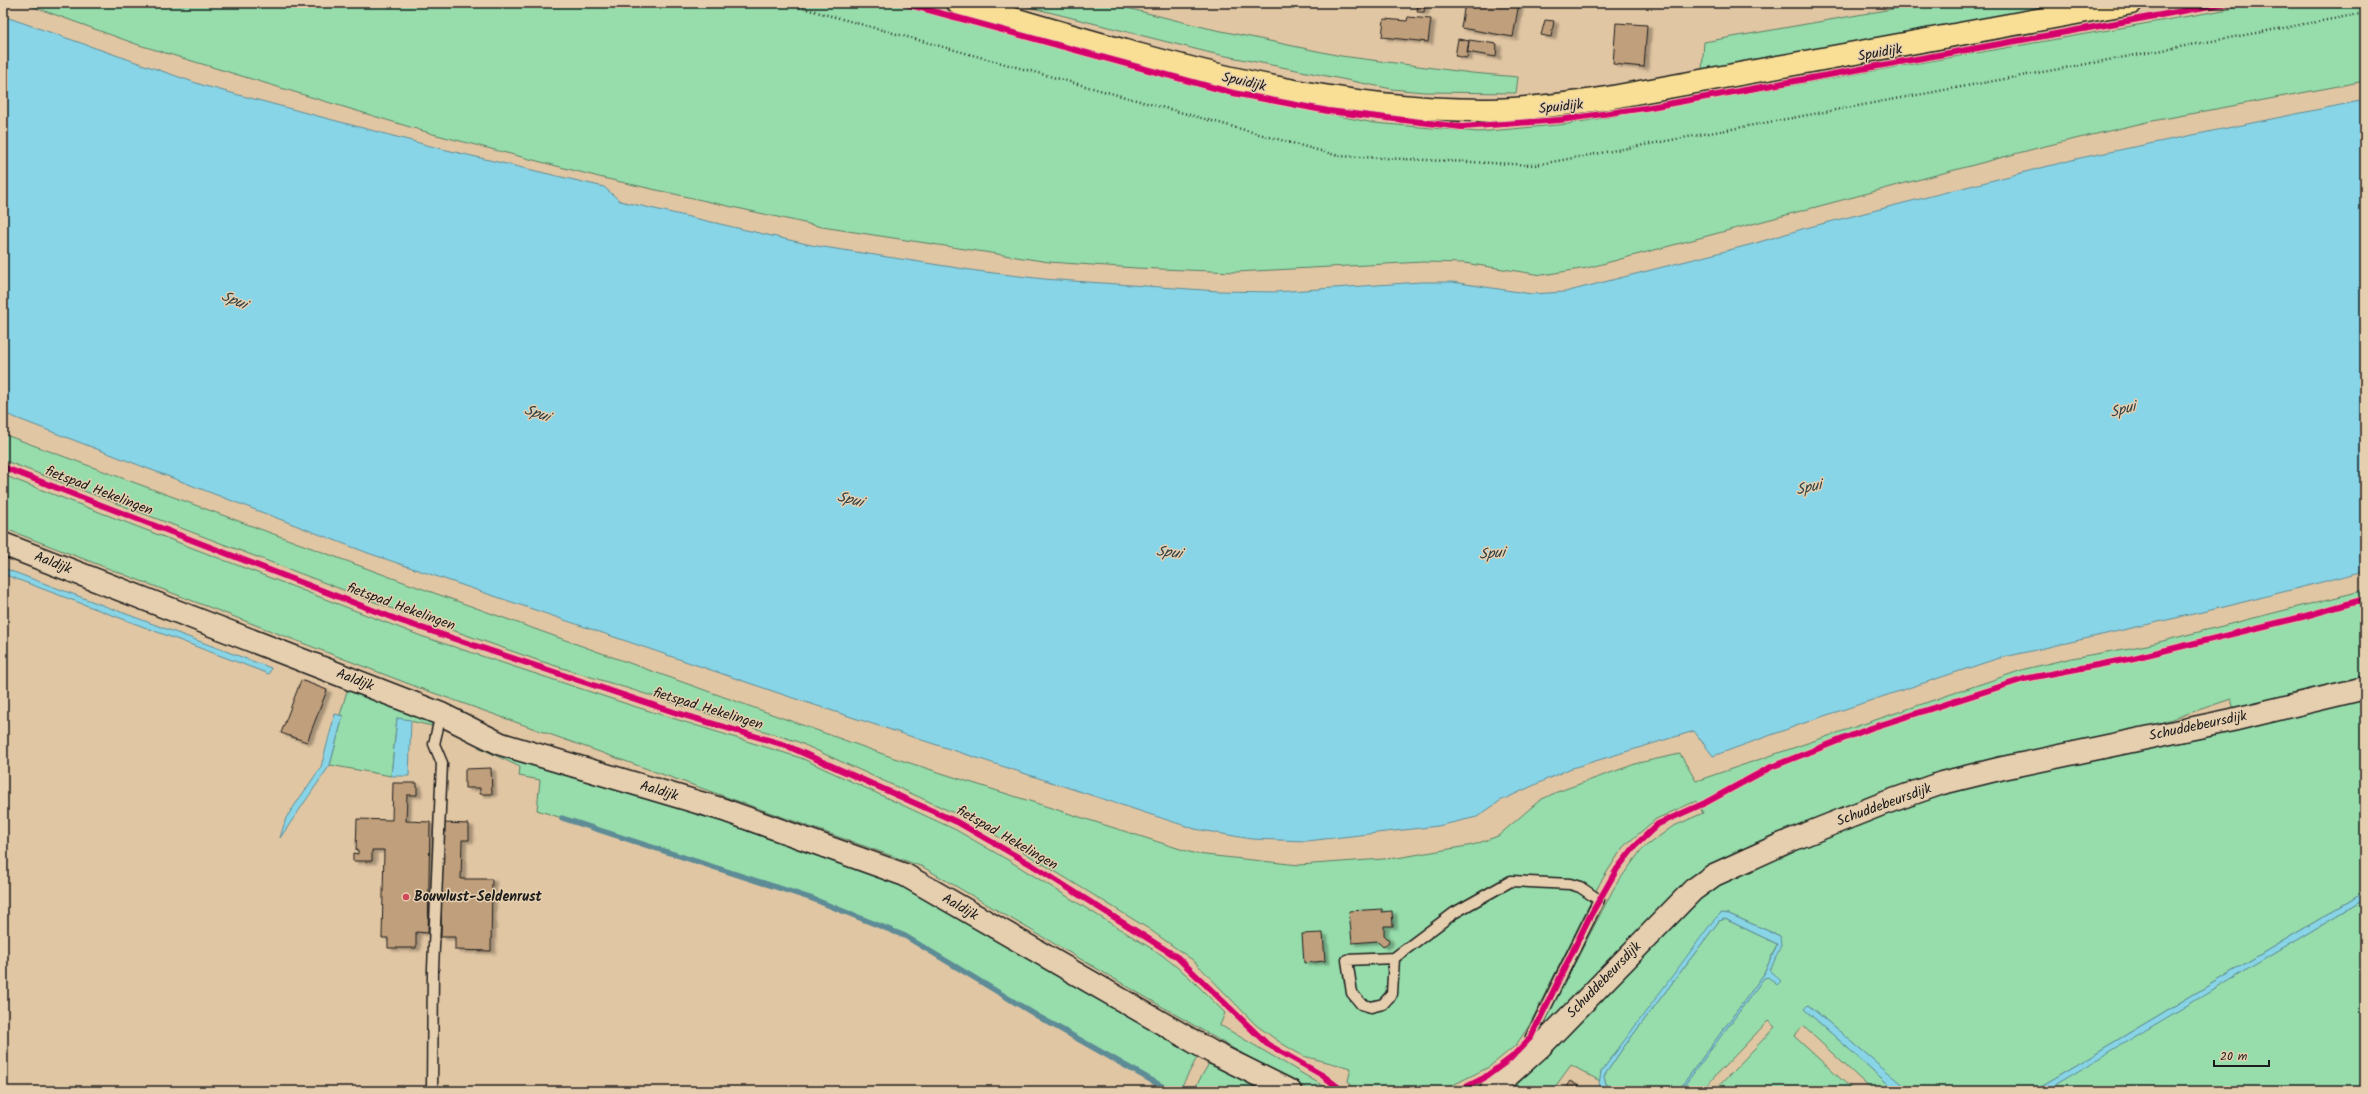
<svg xmlns="http://www.w3.org/2000/svg" width="2368" height="1094" viewBox="0 0 2368 1094" font-family="Kalam,sans-serif">
  <defs>
    <filter id="shadow"><feDropShadow dx="4.5" dy="2.5" stdDeviation="1" flood-color="#0004"/></filter>
  </defs>
  <rect width="100%" height="100%" fill="#e1c6a3"/>
  <filter id="ink" filterUnits="userSpaceOnUse"><feTurbulence type="fractalNoise" baseFrequency=".025" numOctaves="2"/><feDisplacementMap in="SourceGraphic" scale="8" xChannelSelector="R" yChannelSelector="G"/><feConvolveMatrix kernelMatrix="1 2 1 2 8 2 1 2 1" color-interpolation-filters="sRGB"/></filter>
  <g filter="url(#ink)">
    <path fill="#96ddab" stroke="#597c64" d="M23 3H892L1236 96 1374 123 1478 132 1568 124 2264 3H2365V81L2147 122 2041 147 1587 268 1542 275 1464 263 1423 262 1236 272 1136 268 1049 262 822 227 603 178 433 134 136 44Z
      M1013 3H1107L1207 28 1341 56 1472 73 1518 77 1516 93 1424 92 1392 89 1211 53Z
      M1926 3H2076L1702 70 1704 42Z
      M3 434 398 580 894 758 1196 854 1299 865 1397 858 1473 845 1498 836 1540 800 1557 792 1638 763 1680 754 1696 781 2025 669 2072 658 2147 645 2365 590V679L2234 710 2231 699 2154 725 2017 754 1934 775 1868 798 1772 837 1691 879 1672 896 1543 1030 1542 1026 1615 886 1642 849 1672 827 1703 813 1696 801 1656 819 1623 847 1600 883 1529 1026 1516 1045 1489 1067 1447 1088 1434 1091H1356L1348 1081 1351 1068 1303 1056 1281 1043 1256 1025 1194 961 1149 929 976 823 796 741 540 661 401 612 3 460Z
      M3 475 421 636 630 705 801 758 956 830 1008 860 1162 955 1188 976 1225 1013 1220 1025 1332 1091H1311L1260 1064 923 867 417 687 3 528Z
      M358 688 432 720V726L397 718 391 776 330 765 343 716 340 715 347 691Z
      M2365 697V892L2032 1091H1910L1808 1005 1804 1009 1896 1091H1873L1803 1026 1794 1036 1854 1091H1714L1775 1027 1768 1021 1701 1091H1680L1764 978 1772 974 1770 971 1780 936 1729 914 1721 913 1601 1072 1600 1081 1571 1065 1552 1091H1505L1676 918 1713 887 1829 833 1953 789Z
      M489 745 837 858 903 885 1199 1054 1179 1091H1171L1041 1017 905 936 813 899 537 810 540 780 519 776 520 767 478 747Z
      M2365 899V1091H2044L2083 1067Z
      M1725 919 1777 944 1764 974 1678 1091H1615L1606 1084 1604 1076 1623 1048 1719 921Z
      M1211 1060 1269 1091H1193Z"/>
    <path fill="#88d5e7" stroke="#5d8b96" d="M3 16 205 86 438 148 604 187 620 201 811 245 977 271 1044 279 1218 291 1275 292 1421 282H1452L1532 294 1565 292 1753 244 1802 229 2080 158 2365 100V571L2224 607 1996 659 1821 717 1713 756 1694 731 1569 769 1500 801 1477 817 1438 826 1307 841 1251 839 1195 829 793 698 368 553 3 413Z
      M3 568 271 668 269 674 3 574Z
      M335 714 343 716 330 765 280 838 286 818 321 767Z
      M397 718 411 720 409 776H391Z
      M2365 892V899L2044 1091H2032Z
      M1721 913 1729 914 1780 936 1781 945 1770 971 1781 981 1777 985 1768 977 1764 978 1684 1086 1678 1091 1764 974 1776 947 1777 944 1773 942 1725 919 1719 921 1623 1048 1604 1076 1606 1084 1615 1091H1605L1599 1084 1601 1072 1713 921Z
      M1808 1005 1907 1088 1910 1091H1896L1804 1009Z"/>
    <g fill="none" stroke-linecap="round" stroke-linejoin="round">
      <path stroke="#5d8b96" stroke-width="5.5" d="M562 818 813 899 905 936 1041 1018 1165 1088"/>
    </g>
    <path fill="#c09f7b" stroke="#1c1c1c" filter="url(#shadow)" d="M1418 3H1425L1424 12H1417Z
      M1465 3H1519L1513 37 1461 28Z
      M1408 17 1431 19 1428 42 1382 37 1384 19 1407 21Z
      M1545 20 1554 21 1551 37 1541 35Z
      M1616 23 1647 25 1644 67 1613 64Z
      M1458 39 1469 41 1467 58 1455 56Z
      M1469 40 1497 44 1496 57 1467 52Z
      M301 680 327 690 307 742 281 733Z
      M491 768 492 794H480V788H465V769Z
      M393 783H417V795H407L406 821 430 822 428 933 416 932V948H388V938H382L384 850H372V861H353V853L358 854V850H356L357 819 392 820Z
      M443 823 469 824V840H462L461 879H492L491 951 455 950V937H441Z
      M1382 909V912L1392 911 1393 926H1384V935L1389 940 1388 944 1383 947 1377 941 1352 943 1349 911Z
      M1323 933 1325 961 1304 963 1302 934Z
      M1570 1081 1580 1087 1578 1091H1563Z"/>
    <g fill="none" stroke-linecap="round" stroke-linejoin="round">
      <g stroke="#1c1c1c" stroke-width="13">
        <path id="service" d="M1394 958 1392 994 1383 1004 1371 1007 1361 1004 1352 993 1347 960 1394 958 1454 913 1511 881 1570 884 1580 887 1599 900 1531 1037 1540 1047
          M432 1091 433 969 442 763 434 744 441 714"/>
      </g>
      <g stroke="#1c1c1c" stroke-width="25">
        <path id="tertiary" d="M3 544 441 714 501 744 724 810 905 875 1212 1052 1290 1091
          M1491 1091 1540 1047 1693 890 1714 875 1789 841 1882 804 1942 783 2003 768 2232 720 2365 688"/>
      </g>
      <g stroke="#1c1c1c" stroke-width="25">
        <path id="primary" d="M958 3C1131 52 1306 111 1488 110 1528 109 1568 104 1607 98L2131 3"/>
      </g>
      <path stroke="#1c1c1c" stroke-width="2.5" stroke-dasharray="1 3" stroke-linecap="butt" d="M784 3 1339 156 1535 165 2365 13"/>
      <use href="#service" stroke="#e6cfaf" stroke-width="10"/>
      <use href="#tertiary" stroke="#e6cfaf" stroke-width="22"/>
      <use href="#primary" stroke="#f9df96" stroke-width="22"/>
      <g stroke="#e6cfaf" stroke-width="8">
        <path id="cycleway" d="M903 3 1233 93 1328 111 1462 127 1560 120 1645 108 2227 3
          M3 467 401 621 677 713 785 745 957 822 1032 865 1177 957 1267 1044 1322 1075 1343 1091
          M1458 1091 1484 1078 1511 1058 1531 1037 1589 918 1617 869 1636 845 1658 824 1705 803 1771 767 1871 728 2024 679 2134 658 2302 617 2365 599"/>
      </g>
      <use href="#cycleway" stroke="#d6006c" stroke-width="6"/>
    </g>
  </g>
  <circle fill="#d1495b" stroke="#e6cfaf" stroke-width="1.5" cx="406" cy="897" r="4"/>
  <g text-anchor="middle" dominant-baseline="central" stroke-width="3" stroke-linejoin="round" paint-order="stroke">
    <g font-size="14" fill="#1c1c1c" stroke="#e6cfaf">
      <text transform="translate(1880 53) rotate(-10)">Spuidijk</text>
      <text transform="translate(1244 82) rotate(13)">Spuidijk</text>
      <text transform="translate(1561 107) rotate(-6)">Spuidijk</text>
      <text transform="translate(99 491) rotate(21)">fietspad Hekelingen</text>
      <text transform="translate(53 563) rotate(21)">Aaldijk</text>
      <text transform="translate(401 607) rotate(20)">fietspad Hekelingen</text>
      <text transform="translate(355 680) rotate(21)">Aaldijk</text>
      <text transform="translate(708 709) rotate(17)">fietspad Hekelingen</text>
      <text transform="translate(2198 726) rotate(-12)">Schuddebeursdijk</text>
      <text transform="translate(659 791) rotate(17)">Aaldijk</text>
      <text transform="translate(1884 805) rotate(-20)">Schuddebeursdijk</text>
      <text transform="translate(1007 838) rotate(30)">fietspad Hekelingen</text>
      <text transform="translate(960 907) rotate(30)">Aaldijk</text>
      <text transform="translate(1604 980) rotate(-46)">Schuddebeursdijk</text>
    </g>
    <g font-size="14" font-weight="bold" fill="#1c1c1c" stroke="#e6cfaf" text-anchor="start">
      <text x="414" y="897">Bouwlust-Seldenrust</text>
    </g>
    <g font-size="15" font-style="italic" fill="#324145" stroke="#e6cfaf">
      <text transform="translate(234 301) rotate(23)">Spui</text>
      <text transform="translate(2123 410) rotate(-15)">Spui</text>
      <text transform="translate(537 414) rotate(19)">Spui</text>
      <text transform="translate(1809 488) rotate(-13)">Spui</text>
      <text transform="translate(850 500) rotate(14)">Spui</text>
      <text transform="translate(1169 553) rotate(7)">Spui</text>
      <text transform="translate(1492 554) rotate(-5)">Spui</text>
    </g>
  </g>
  <rect width="2368" height="1094" fill="none" stroke="#e6cfaf" stroke-width="16"/>
  <rect x="8" y="8" width="2352" height="1078" fill="none" stroke="#1c1c1c" stroke-width="1.5" filter="url(#ink)"/>
  <path d="M2214 1060v6h55v-6" fill="none" stroke="#1c1c1c" stroke-width="2"/>
  <text x="2220" y="1060" font-size="12" fill="#1c1c1c" stroke="#e6cfaf" stroke-width="3" paint-order="stroke">20 m</text>
</svg>
